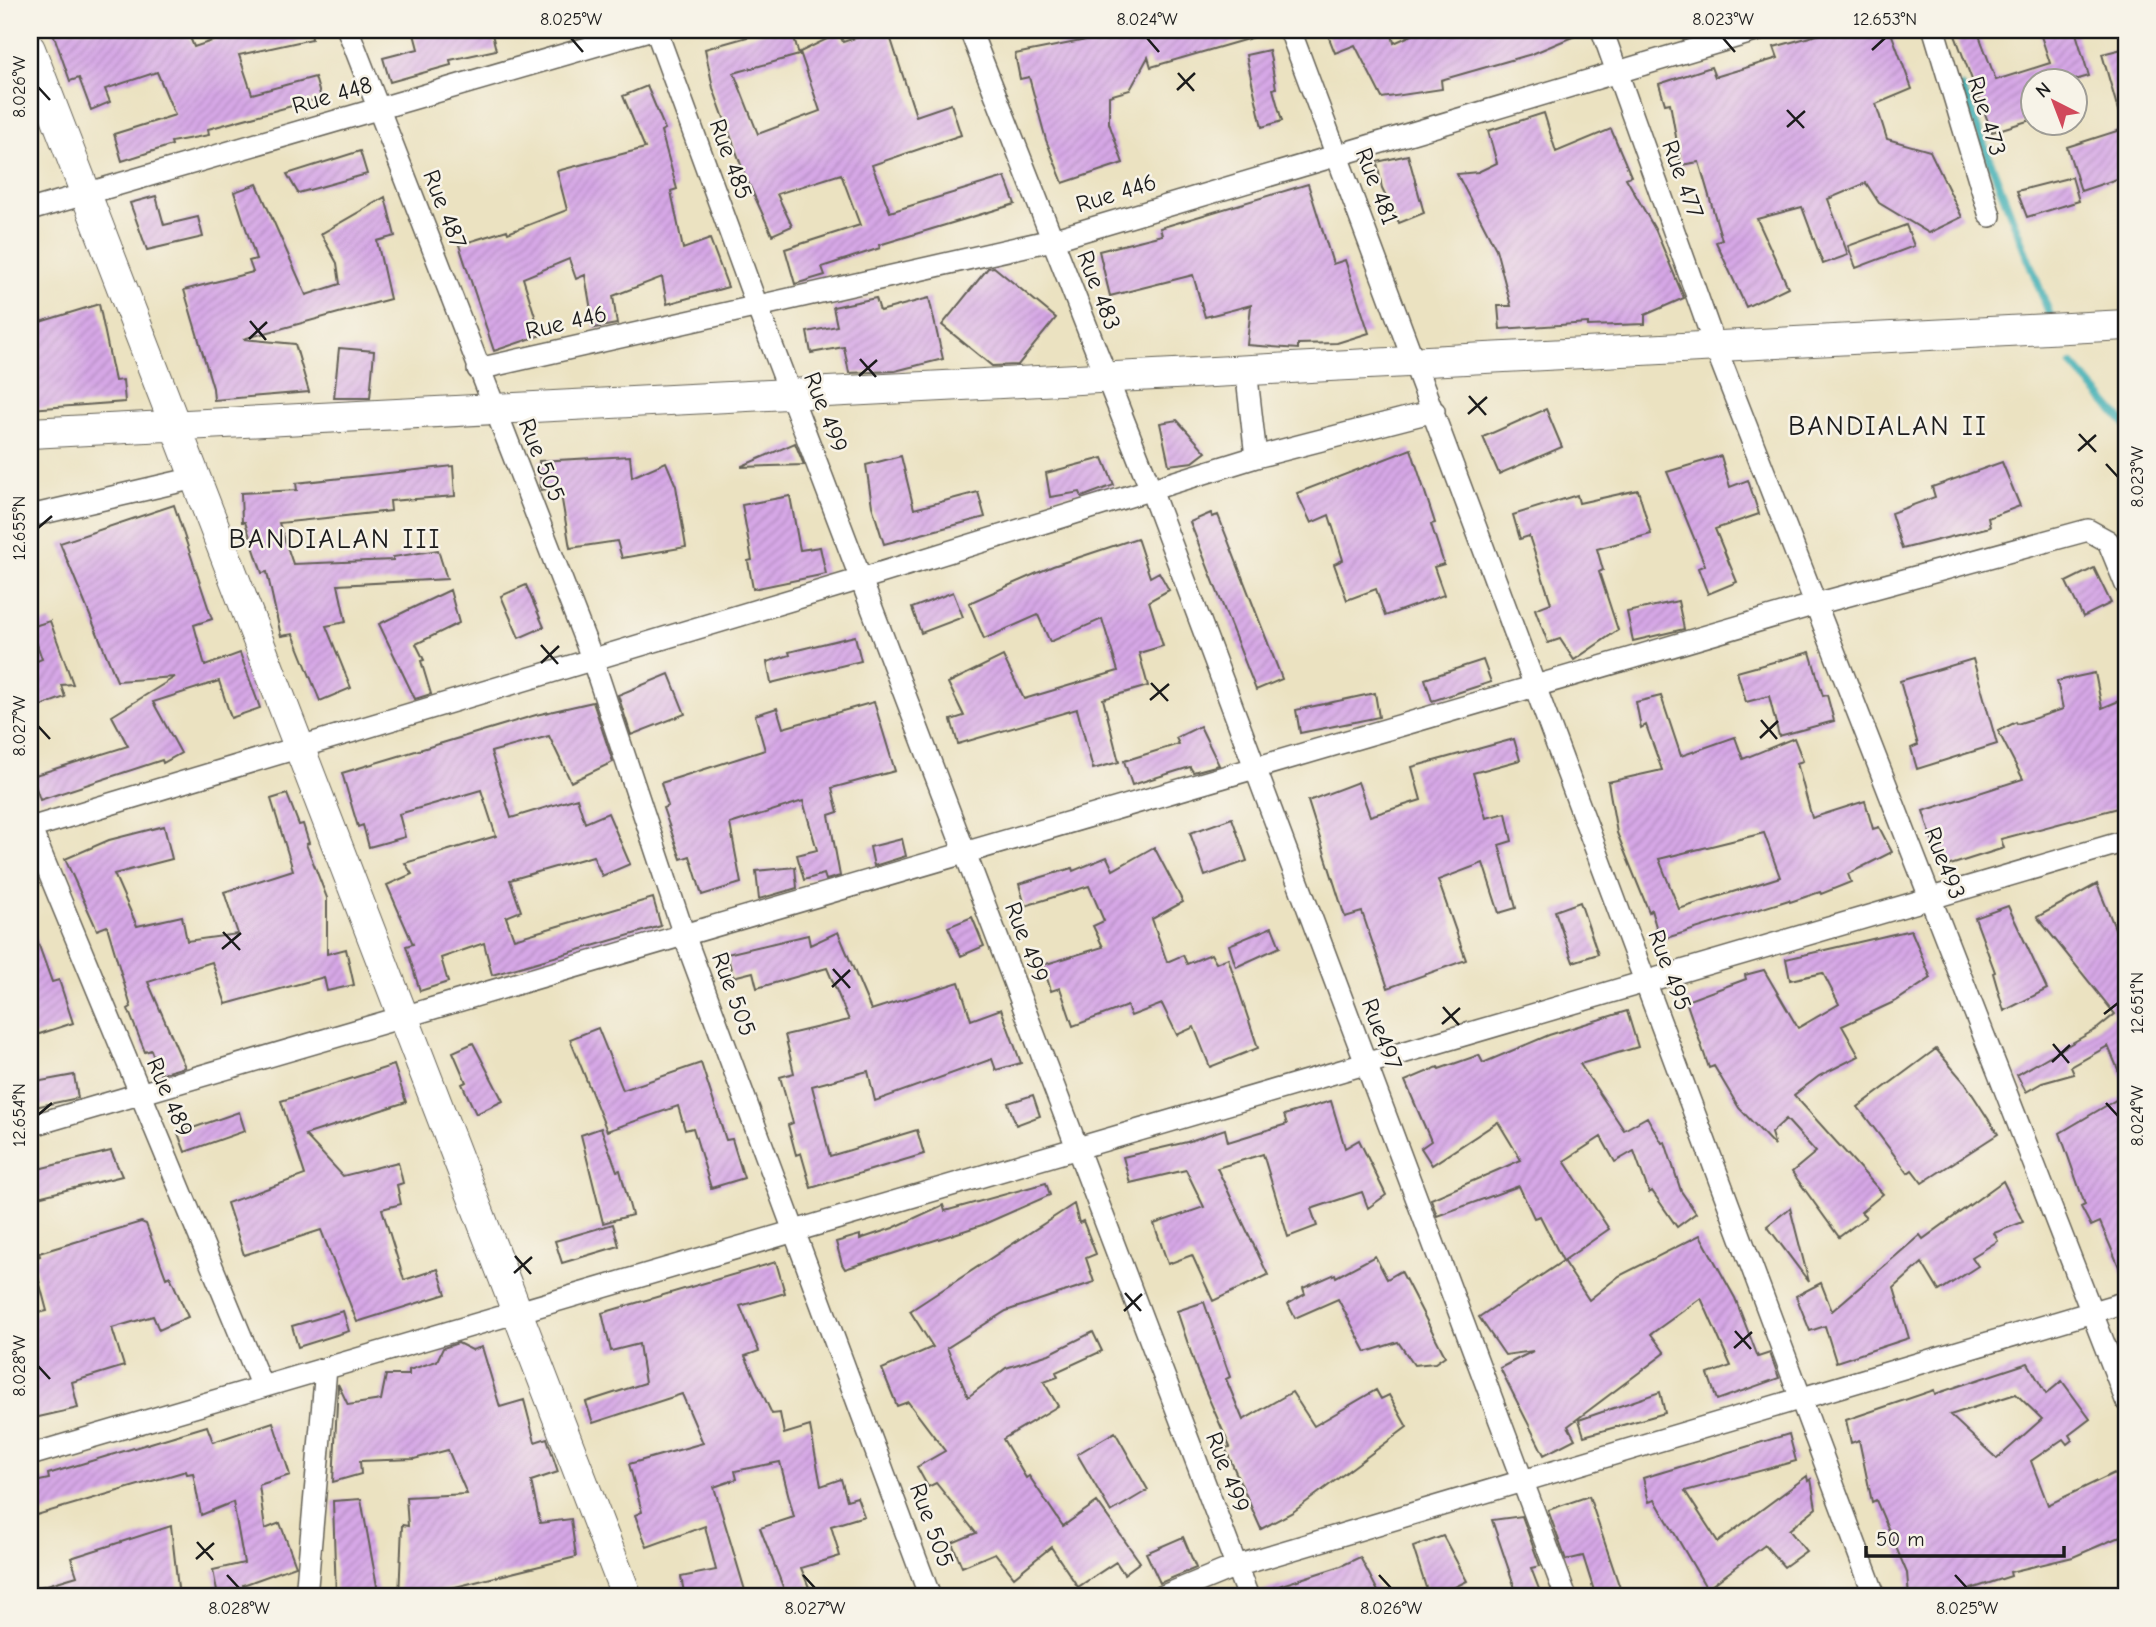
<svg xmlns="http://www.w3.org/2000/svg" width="2156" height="1627" viewBox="0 0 2156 1627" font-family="'Comic Neue',sans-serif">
  <defs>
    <pattern id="building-hatch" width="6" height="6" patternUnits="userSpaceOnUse" patternTransform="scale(1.75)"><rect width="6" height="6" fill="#d6a7e6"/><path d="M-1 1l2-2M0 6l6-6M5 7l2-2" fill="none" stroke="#b78fc5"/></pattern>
  </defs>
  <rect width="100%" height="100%" fill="#f7f3e8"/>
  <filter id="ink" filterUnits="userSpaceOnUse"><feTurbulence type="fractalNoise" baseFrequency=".0143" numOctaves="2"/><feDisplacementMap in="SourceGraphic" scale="14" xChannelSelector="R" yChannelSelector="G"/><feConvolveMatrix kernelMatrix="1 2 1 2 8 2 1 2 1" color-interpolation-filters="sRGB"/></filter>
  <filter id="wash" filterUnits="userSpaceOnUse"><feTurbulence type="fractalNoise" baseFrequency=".00686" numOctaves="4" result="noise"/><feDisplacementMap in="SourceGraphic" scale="28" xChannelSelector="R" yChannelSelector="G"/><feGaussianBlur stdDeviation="1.57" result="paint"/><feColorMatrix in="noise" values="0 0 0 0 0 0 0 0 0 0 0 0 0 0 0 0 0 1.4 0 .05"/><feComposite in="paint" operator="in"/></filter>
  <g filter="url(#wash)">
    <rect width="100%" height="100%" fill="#ebe2c1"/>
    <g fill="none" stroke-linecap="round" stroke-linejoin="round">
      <path stroke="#3caeb4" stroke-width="8" d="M1962 88 2051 318
        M2072 364 2126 425"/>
    </g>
    <g id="blocks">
      <path fill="url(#building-hatch)" fill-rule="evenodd" d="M52 30H187L194 47 233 34 259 30H311L312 39 239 55 252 94 315 77 321 98 208 129 209 135 171 142 172 145 122 161 114 134 175 115 157 72 105 89 110 102 91 110 79 78 70 81Z
        M413 30H491L496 50 450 60 451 65 390 82 383 58 418 49Z
        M772 30H792L799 55 734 73 758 134 820 111 800 52 839 33 843 42 879 30H888L916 116 951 104 961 135 872 165 890 212 1005 177 1015 204 879 245 880 248 822 267 825 275 795 284 785 249 860 225 841 174 777 194 792 226 772 235 744 173 713 88 705 49Z
        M1137 30H1257L1258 36 1151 67 1148 57 1130 90 1109 96V123L1123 163 1063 183 1046 140 1029 77 1020 79 1015 54Z
        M1326 30H1391L1394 43 1423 30H1589L1532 54 1441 80 1442 89 1382 98 1355 45 1335 53Z
        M1835 30H1890L1912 89 1876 104 1887 139 1930 151 1962 217 1929 233 1879 203 1866 183 1828 199 1848 255 1823 264 1802 207 1757 219 1788 287 1746 307 1716 242 1722 240 1699 162 1681 165 1670 103 1665 104 1659 84 1711 67 1715 77 1778 58 1774 47Z
        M1953 30H1977L1996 80 2050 63 2039 30H2075L2089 76 2075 80H2034V119L1992 132Z
        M2126 48V116L2120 117 2102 54Z
        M1269 50 1276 88 1273 89 1282 121 1262 127 1246 55Z
        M647 86 665 129 661 131 677 189 671 191 683 249 710 239 728 287 667 304 662 277 613 296 617 324 594 328 585 275 576 279 569 259 523 278 541 335 494 351 459 245 507 230 508 233 567 210 557 171 645 148 623 96Z
        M1544 113 1556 152 1611 129 1631 176 1626 178 1656 231 1684 298 1645 315V324L1588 326V323L1500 329 1498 306H1511L1496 249 1457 174 1478 172 1497 163 1488 131Z
        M2126 128V176L2081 191 2067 147Z
        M360 151 367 174 298 193 287 174Z
        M1408 155 1424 213 1399 223 1382 189 1377 162Z
        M2072 177 2079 201 2027 217 2017 191Z
        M257 184 306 295 340 284 337 263 321 234 385 197 395 236 377 241 390 299 243 339 295 344 309 392 214 400 213 388 184 290 253 272 249 261 256 259 234 192Z
        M1308 184 1333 264 1345 260 1369 333 1337 343 1298 344V349L1247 345 1251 305 1205 317 1193 275 1110 296 1099 251 1162 235 1160 228Z
        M156 196 164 225 198 217 203 237 147 250 130 203Z
        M1906 225 1914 246 1856 268 1848 246Z
        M994 267 1056 318 1018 365 992 366 942 325 988 268Z
        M876 298 880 311 929 298 943 359 895 371 849 373 844 347 811 353 807 332 837 326 833 307Z
        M99 304 115 381 123 380 125 402 30 409V325Z
        M339 348 374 351 370 398H334Z
        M1546 409 1562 447 1499 474 1483 437Z
        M1177 420 1206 452 1193 462 1169 465 1160 423Z
        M795 443 804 465 742 467V466Z
        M1411 449 1435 523 1431 524 1444 564 1434 567 1444 595 1385 616 1376 589 1347 600 1334 564 1343 560 1329 515 1311 523 1297 493Z
        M630 456 632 477 666 462 676 486 686 547 622 558 617 541 570 548 560 488 541 490 539 461Z
        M901 456 914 509 978 492 985 517 884 544 872 506 866 465Z
        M1721 456 1730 487 1748 480 1759 514 1715 529 1737 582 1708 594 1698 568 1705 565 1667 472Z
        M1103 458 1114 485 1082 497 1080 492 1050 497 1046 473Z
        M2002 462 2020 506 1988 518 1990 527 1902 549 1891 513 1935 497 1932 487Z
        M453 466 455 496 390 501 391 511 279 523 293 564 393 560V557L438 550 447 579 338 585 346 622 326 626 351 688 320 701 293 634 281 636 267 572 262 573 245 522H242L241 493 297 490 296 483Z
        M1638 490 1651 534 1597 549 1603 570 1599 572 1618 630 1574 660 1560 639 1548 643 1535 609 1551 603 1529 536 1520 539 1513 515 1577 495 1579 503Z
        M790 496 800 550 820 547 826 574 753 589 748 561 752 560 742 505Z
        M174 505 212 619 194 625 205 666 240 653 260 708 231 718 219 681 153 702 181 753 163 763 162 760 40 800 32 776 128 746 112 716 175 677 117 681 60 543Z
        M1211 513 1212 517 1218 515 1282 679 1256 690 1190 522Z
        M1137 538 1150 577 1159 572 1169 590 1149 601 1163 646 1139 653 1148 686 1103 699 1119 762 1093 769 1077 709 958 744 951 720 964 716 948 683 1003 656 1024 699 1118 671 1102 619 1050 642 1038 615 984 639 969 603 1053 566Z
        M2094 568 2111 603 2083 617 2066 582Z
        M526 585 544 627 519 638 501 596Z
        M450 590 459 623 416 644 424 660 421 661 431 694 415 699 379 624Z
        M953 592 963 617 921 633 912 608Z
        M1678 601 1684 629 1633 641 1627 612Z
        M50 621 73 684 61 685 65 697 30 710V664L42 659 31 627Z
        M855 636 861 661 771 683 767 662 790 655 789 652Z
        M1810 652 1823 696 1827 695 1834 721 1779 736 1769 696 1746 702 1737 672Z
        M1973 659 1997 744 1917 769 1911 748 1918 745 1900 681Z
        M1483 660 1491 682 1432 701 1425 679Z
        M2095 673 2102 708 2126 698V806L2001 839 2004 848 1941 868 1923 811 2023 779 1998 731 2016 722 2017 724 2063 709 2057 681Z
        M669 674 685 714 631 735 618 695Z
        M1375 693 1379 717 1300 733 1296 710Z
        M1661 696 1681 756 1735 737 1743 759 1794 738 1803 761 1797 763 1812 818 1865 801 1873 829 1879 827 1892 852 1848 874 1851 882 1821 894 1820 892 1790 902 1789 900 1660 940 1651 910 1649 912 1617 833 1608 782 1662 770 1646 725 1641 728 1636 702ZM1764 833 1780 877 1679 909 1659 859Z
        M593 702 613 762 571 782 549 736 491 752 511 818 577 798 585 823 608 813 630 864 602 876 593 856 510 880 521 911 506 917 514 939 653 898 661 926 492 975 484 943 441 958 448 982 420 991 406 946 413 944 387 885 412 874 405 863 496 836 481 790 399 814 405 837 369 847 363 825 358 827 342 773 536 715Z
        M874 702 895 771 832 788 838 812 829 815 840 876 826 880 824 874 804 880 797 855 817 850 803 801 730 824 741 883 702 895 690 856 681 859 663 808 668 806 661 783 765 750 755 715 777 708 783 728Z
        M1200 726 1219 765 1193 772 1190 767 1132 785 1124 761 1179 744 1176 738Z
        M1514 739 1520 760 1473 773 1486 818 1506 813 1512 841 1499 845 1516 908 1499 913 1483 863 1438 880 1466 960 1388 988 1362 912 1345 917 1308 801 1358 782 1370 816 1421 800 1412 767Z
        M287 794 299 825 303 824 309 843 306 844 327 898V954L346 949 354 985 327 991 324 977 226 1004 212 962 148 982 185 1067 160 1074 151 1050 145 1052 128 1009 131 1007 107 926 97 930 65 859 109 840 164 826 172 859 114 874 137 926 182 916 187 941 238 934 224 892 293 870 271 799Z
        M1232 818 1247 861 1205 876 1190 833Z
        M902 839 906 856 874 866 870 847Z
        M1154 847 1183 902 1152 919 1167 962 1183 955 1187 964 1211 954 1216 963 1228 958 1258 1048 1210 1067 1194 1027 1177 1035 1162 1004 1131 1016 1127 1006 1073 1026 1060 988 1051 991 1043 965 1103 947 1093 926 1104 921 1089 886 1025 906 1019 884 1072 868 1073 871 1107 857 1113 870Z
        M795 867 797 888 759 899 756 871Z
        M2097 884 2121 943 2126 940V1088L2108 1046 2071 1067 2074 1074 2042 1083 2026 1092 2017 1075 2098 1028 2115 1014 2037 917Z
        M1580 902 1598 954 1573 962 1555 911Z
        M2008 906 2047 989 2004 1011 1993 973 1995 972 1975 918Z
        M972 917 984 946 961 956 948 927Z
        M1272 927 1280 947 1236 967 1229 945Z
        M30 929H33L52 982 59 980 73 1023 30 1037Z
        M1911 930 1931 978 1896 1001 1842 1026 1859 1056 1819 1076 1794 1095 1883 1194 1861 1212 1866 1217 1839 1237 1792 1172 1816 1152 1786 1119 1771 1133 1775 1146 1739 1108 1714 1066 1709 1068 1686 1001 1746 979 1745 975 1764 970 1798 1028 1839 1004 1823 973 1790 980 1786 959Z
        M838 932 871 1010 959 982 971 1020 1001 1009 1021 1063 996 1070 992 1059 875 1101 868 1071 812 1086 830 1156 917 1130 924 1154 811 1188 801 1153 796 1155 788 1125 793 1123 780 1077 794 1073 785 1035 849 1020 827 968 757 988 753 972 733 977 727 954 808 935 810 945Z
        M1627 1011 1638 1047 1580 1064 1624 1130 1647 1117 1662 1143 1665 1142 1681 1191 1696 1213 1677 1227 1652 1191 1649 1193 1634 1151 1615 1162 1601 1137 1564 1161 1609 1229 1563 1261 1540 1216 1534 1218 1519 1186 1437 1216 1431 1199 1521 1160 1498 1122 1432 1165 1421 1148 1431 1141 1405 1081 1438 1067 1439 1069 1479 1055 1483 1063 1549 1035Z
        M598 1028 623 1090 701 1063 726 1140 732 1139 744 1178 711 1188 693 1128 685 1130 678 1106 607 1131 570 1039Z
        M473 1043 503 1101 476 1114 462 1084 466 1082 453 1052Z
        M1936 1049 1965 1083 1998 1134 1922 1183 1912 1170 1908 1173 1858 1107Z
        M394 1065 406 1102 305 1135 343 1176 398 1162 403 1183 397 1185 401 1204 382 1209 404 1280 438 1269 446 1294 357 1322 321 1230 244 1255 227 1203 305 1175 281 1101Z
        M74 1075 78 1098 30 1108V1083Z
        M2126 1094V1283L2100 1222 2091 1226 2081 1207 2085 1205 2060 1133Z
        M1033 1095 1040 1116 1016 1125 1008 1103Z
        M1331 1101 1345 1148 1359 1140 1386 1195 1368 1208 1362 1192 1311 1209 1317 1226 1288 1237 1263 1154 1217 1168 1268 1275 1213 1301 1192 1255 1168 1264 1154 1224 1204 1207 1186 1170 1130 1183 1123 1157 1187 1142 1225 1129 1228 1142 1287 1124 1284 1115Z
        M239 1112 245 1131 185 1152 178 1133Z
        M601 1128 617 1171 620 1170 632 1215 603 1223 581 1135Z
        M111 1151 122 1176 30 1199V1171Z
        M2003 1181 2023 1222 1994 1233 1998 1241 1972 1257 1978 1266 1939 1291 1922 1263 1894 1288 1909 1338 1836 1362 1825 1326 1810 1331 1796 1296 1821 1283 1832 1311 1920 1235 1923 1239Z
        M1046 1183 1050 1195 982 1225 845 1269 842 1264 836 1242 860 1235V1239L893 1228 943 1205 945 1211Z
        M1074 1204 1079 1223 1083 1221 1096 1254 1086 1258 1094 1282 1006 1311 947 1348 968 1397 1006 1368 1049 1354 1093 1332 1102 1351 1056 1372 1058 1377 1044 1382 1058 1406 1003 1439 1026 1478 1029 1476 1063 1526 1097 1502 1140 1562 1124 1574 1116 1562 1078 1587 1051 1547 1014 1577 995 1553 962 1567 952 1543 976 1533 936 1483 928 1487 917 1467 945 1451 908 1402 897 1406 882 1369 933 1347 910 1311Z
        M1790 1208 1809 1282 1767 1226Z
        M141 1222 146 1224 166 1278 170 1276 188 1317 159 1330 153 1316 112 1328 124 1366 72 1382 78 1408 30 1419V1387L35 1385 30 1363V1315L47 1311 33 1258 40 1256 39 1253Z
        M613 1224 619 1246 562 1263 555 1241Z
        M1700 1235 1735 1298 1758 1357 1770 1353 1779 1378 1717 1400 1708 1374 1731 1366 1701 1298 1651 1334 1665 1353 1568 1426 1575 1439 1544 1455 1500 1368 1533 1351 1505 1355 1479 1317 1563 1261 1589 1300 1619 1276Z
        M1375 1256 1387 1279 1401 1271 1445 1356 1435 1363 1414 1365 1398 1342 1366 1352 1338 1299 1295 1318 1288 1304 1305 1294 1303 1288 1335 1274 1336 1277Z
        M776 1262 785 1293 740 1306 759 1351 745 1356 772 1414 780 1413 784 1434 810 1426 821 1486 841 1479 847 1500 857 1497 864 1516 831 1526 840 1556 801 1568 813 1597H787L760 1528 794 1517 780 1462 735 1471 737 1479 714 1487 747 1597H685L681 1577 716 1570 705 1526 647 1547 635 1515 642 1512 629 1464 703 1443 682 1394 593 1423 586 1402 645 1383 639 1344 611 1351 602 1313Z
        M1204 1302 1230 1377 1226 1379 1243 1420 1292 1392 1314 1426 1376 1390 1381 1399 1389 1395 1407 1427 1293 1512 1261 1529 1225 1448 1230 1447 1198 1374 1177 1311Z
        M343 1311 349 1331 298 1347 292 1326Z
        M458 1343 472 1350 482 1347 500 1407 524 1400 535 1442 547 1438 558 1472 531 1481 540 1523 571 1519 576 1557 431 1593 430 1597H399L402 1525 408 1526 406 1497 467 1494 448 1450 414 1459 360 1461 361 1474 333 1482 338 1384 348 1405 381 1400 386 1375H409V1370L437 1361 443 1348Z
        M2028 1363 2046 1394 2062 1381 2090 1419 2069 1435 2072 1440 2067 1444 2063 1439 2031 1461 2048 1505 2114 1473 2126 1496V1534L2073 1557 2010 1572 2011 1576 1971 1589 1972 1596 1909 1597 1907 1573 1876 1500 1872 1502 1859 1440 1851 1443 1846 1420 1934 1390 1935 1394ZM2016 1394 2042 1419 1997 1459 1950 1415Z
        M1660 1392 1665 1413 1584 1436 1579 1420Z
        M273 1422 290 1475 259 1485 265 1529 280 1523 296 1566 243 1585 246 1597H218L213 1570 244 1563 233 1502 201 1515 193 1473 187 1474 186 1471 30 1517V1483L49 1479 48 1474 207 1426 213 1442Z
        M1115 1432 1148 1490 1111 1512 1077 1454Z
        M1789 1434 1796 1461 1685 1491 1718 1542 1807 1476 1808 1481 1811 1479 1816 1508 1789 1530 1806 1551 1784 1567 1765 1545 1707 1589 1655 1500 1649 1502 1643 1478Z
        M1589 1496 1623 1597H1596L1583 1556 1566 1560 1548 1510Z
        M361 1499 379 1597H336L333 1501Z
        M1522 1516 1540 1566 1531 1568 1542 1597H1518L1492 1520Z
        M171 1526 179 1597H30V1590L77 1576 71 1558Z
        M1443 1536 1467 1581 1435 1597H1429L1413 1547Z
        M1183 1537 1196 1568 1160 1583 1146 1553Z
        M1360 1557 1381 1597H1261L1260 1592 1341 1566Z"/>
    </g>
  </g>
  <g filter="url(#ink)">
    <use href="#blocks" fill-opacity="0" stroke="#646156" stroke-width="2"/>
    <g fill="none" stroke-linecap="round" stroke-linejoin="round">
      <g stroke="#646156" stroke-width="24">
        <path id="street" d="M348 30 592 658 684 935 930 1597
          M656 30 757 306 1248 1597
          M970 30 1151 490 1566 1597
          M1290 30 1875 1597
          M1602 30 1715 346 2126 1400
          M1934 30 1990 216
          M30 210 649 30
          M478 369 1052 240 1759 30
          M1246 369 1256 457
          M30 516 195 478
          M30 827 262 1387
          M30 828 861 579 1256 457 1434 411
          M30 1126 1816 604 2088 530 2108 541 2126 585
          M30 1455 2126 841
          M306 1597 326 1368
          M1161 1597 1236 1566 2126 1302"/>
      </g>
      <g stroke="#646156" stroke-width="32">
        <path id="secondary" d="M30 49 627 1597
          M30 433 2126 325"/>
      </g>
      <use href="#street" stroke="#fff" stroke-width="21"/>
      <use href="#secondary" stroke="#fff" stroke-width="30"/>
    </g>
  </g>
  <path fill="none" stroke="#1c1c1c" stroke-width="2.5" d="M571 38 583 52M1147 38 1159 52M1723 38 1735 52M1872 50 1885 38M1178 73 1194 91M38 87 50 100M1177 90 1195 73M1787 110 1804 128M1787 127 1805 111M250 321 266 340M249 339 267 322M860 359 876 377M859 376 877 360M1469 396 1486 415M1468 414 1487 397M2079 434 2096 452M2078 451 2096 435M2106 464 2118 477M38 528 52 516M541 645 558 664M541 663 559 646M1151 683 1168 701M1150 700 1169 684M1761 720 1777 739M38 726 50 739M1760 738 1778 721M223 932 240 950M222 949 241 933M833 969 850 988M832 987 850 970M1443 1007 1459 1025M2104 1014 2118 1003M1442 1024 1460 1008M2053 1044 2069 1063M2052 1062 2070 1045M2106 1103 2118 1116M38 1115 52 1103M515 1256 531 1274M514 1273 532 1257M1125 1293 1141 1311M1124 1311 1142 1294M1735 1331 1751 1349M1734 1348 1752 1332M38 1366 50 1379M197 1542 213 1560M196 1559 214 1543M227 1575 239 1588M803 1575 815 1588M1379 1575 1391 1588M1955 1575 1967 1588"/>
  <g text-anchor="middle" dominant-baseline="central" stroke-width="5" stroke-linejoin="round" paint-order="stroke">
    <g font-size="24" fill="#1c1c1c" stroke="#f7f3e8">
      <text transform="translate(332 95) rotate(-16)">Rue 448</text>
      <text transform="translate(1987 116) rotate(73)">Rue 473</text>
      <text transform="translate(731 159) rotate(70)">Rue 485</text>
      <text transform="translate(1683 179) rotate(70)">Rue 477</text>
      <text transform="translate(1377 186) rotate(69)">Rue 481</text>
      <text transform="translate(1116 193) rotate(-17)">Rue 446</text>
      <text transform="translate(445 209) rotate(69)">Rue 487</text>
      <text transform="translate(1099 290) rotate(69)">Rue 483</text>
      <text transform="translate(566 322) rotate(-13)">Rue 446</text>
      <text transform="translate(826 412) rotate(69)">Rue 499</text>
      <text transform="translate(542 460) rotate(68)">Rue 505</text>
      <text transform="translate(1945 863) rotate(69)">Rue493</text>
      <text transform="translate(1027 942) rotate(69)">Rue 499</text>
      <text transform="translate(1670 970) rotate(70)">Rue 495</text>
      <text transform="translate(734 994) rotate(70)">Rue 505</text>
      <text transform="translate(1382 1034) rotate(69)">Rue497</text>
      <text transform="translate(170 1097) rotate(67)">Rue 489</text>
      <text transform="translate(1228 1472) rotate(69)">Rue 499</text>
      <text transform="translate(932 1525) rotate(70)">Rue 505</text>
    </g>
    <g font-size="28" letter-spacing="2" fill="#1c1c1c" stroke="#f7f3e8">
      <text x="1888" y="426">BANDIALAN II</text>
      <text x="335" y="539">BANDIALAN III</text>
    </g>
  </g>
  <rect width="2156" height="1627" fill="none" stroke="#f7f3e8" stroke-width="77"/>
  <g transform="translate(2054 102) rotate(318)"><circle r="33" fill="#f7f3e8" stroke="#9f9d96" stroke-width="2"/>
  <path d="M0-5L12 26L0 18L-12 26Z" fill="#d1495b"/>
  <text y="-10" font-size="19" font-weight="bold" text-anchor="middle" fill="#1c1c1c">N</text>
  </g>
  <path d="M1866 1546v10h198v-10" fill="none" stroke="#1c1c1c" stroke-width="3.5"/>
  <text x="1876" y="1546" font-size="21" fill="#1c1c1c" stroke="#f7f3e8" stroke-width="5" paint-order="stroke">50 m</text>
  <rect x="38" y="38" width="2080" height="1550" fill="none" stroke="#1c1c1c" stroke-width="2.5"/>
  <g font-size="18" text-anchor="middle" fill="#1c1c1c">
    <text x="571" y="25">8.025°W</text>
    <text x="1147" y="25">8.024°W</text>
    <text x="1723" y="25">8.023°W</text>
    <text x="1885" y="25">12.653°N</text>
    <text transform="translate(19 87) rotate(-90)" y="6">8.026°W</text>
    <text transform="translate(2137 477) rotate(-90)" y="6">8.023°W</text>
    <text transform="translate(19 528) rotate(-90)" y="6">12.655°N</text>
    <text transform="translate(19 726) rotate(-90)" y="6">8.027°W</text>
    <text transform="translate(2137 1003) rotate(-90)" y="6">12.651°N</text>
    <text transform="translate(19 1115) rotate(-90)" y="6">12.654°N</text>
    <text transform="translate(2137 1116) rotate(-90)" y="6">8.024°W</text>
    <text transform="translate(19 1366) rotate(-90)" y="6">8.028°W</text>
    <text x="239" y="1614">8.028°W</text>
    <text x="815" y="1614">8.027°W</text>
    <text x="1391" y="1614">8.026°W</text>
    <text x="1967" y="1614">8.025°W</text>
  </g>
</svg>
